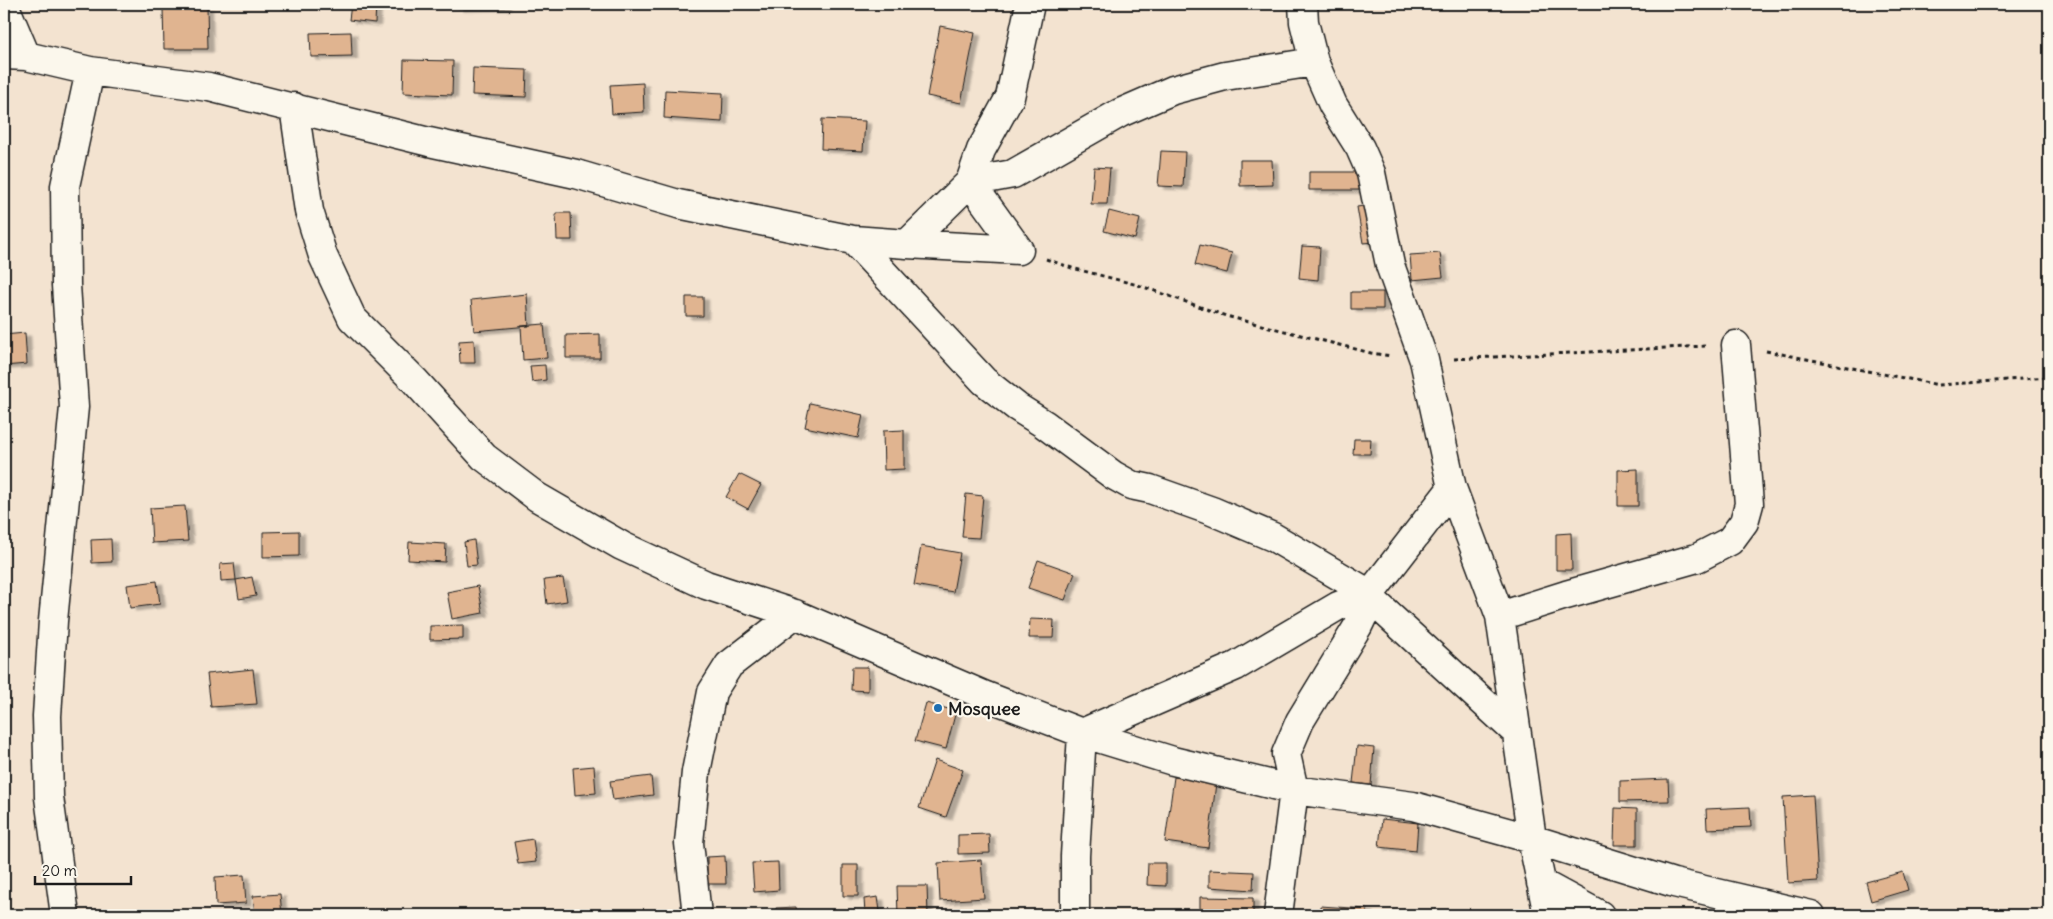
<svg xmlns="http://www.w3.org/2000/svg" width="2053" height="919" font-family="Delius,sans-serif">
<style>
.building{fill:#e0b490;stroke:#1c1c1c;filter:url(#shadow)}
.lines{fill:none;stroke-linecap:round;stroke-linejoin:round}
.minor-casing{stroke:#1c1c1c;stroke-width:31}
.path{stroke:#1c1c1c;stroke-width:3;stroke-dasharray:4 4;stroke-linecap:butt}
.minor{stroke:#fbf7ec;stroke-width:28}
.poi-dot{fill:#1f6fb2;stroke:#fbf7ec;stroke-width:2}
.labels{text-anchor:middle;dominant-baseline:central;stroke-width:4.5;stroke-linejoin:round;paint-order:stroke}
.poi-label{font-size:18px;font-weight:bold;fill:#1c1c1c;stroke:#fbf7ec;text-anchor:start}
</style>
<defs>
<filter id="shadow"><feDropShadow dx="5.5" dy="3" stdDeviation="1" flood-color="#0004"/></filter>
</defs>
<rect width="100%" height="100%" fill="#f3e3d0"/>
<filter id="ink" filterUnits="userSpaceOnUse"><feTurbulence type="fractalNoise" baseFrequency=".02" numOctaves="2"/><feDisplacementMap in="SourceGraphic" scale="10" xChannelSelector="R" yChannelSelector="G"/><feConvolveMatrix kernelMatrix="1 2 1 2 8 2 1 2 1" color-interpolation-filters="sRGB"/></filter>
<g filter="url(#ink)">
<path class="building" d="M351,4H376L375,23L349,20Z
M458,4H505V7L458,8Z
M207,7L208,49H164L163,8Z
M940,26L975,33L961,103L927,96Z
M351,32L352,56L311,57L310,33Z
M404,60L453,61L452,95L403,93Z
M473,68L527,70L526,97L472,95Z
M643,83L644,112L612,114L610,85Z
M665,90L723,93L722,122L664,118Z
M822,119L865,121L863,151L821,149Z
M1161,151L1185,152L1183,187L1158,186Z
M1240,160H1272L1273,185L1240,186Z
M1094,167L1110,168L1107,204H1091Z
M1309,172H1360V190H1309Z
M1370,205L1376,242L1363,243L1357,207Z
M1109,211L1140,219L1135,239L1104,231Z
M556,213H571L572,240H557Z
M1200,245L1232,253L1227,273L1195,265Z
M1302,246L1320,247L1318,280L1299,278Z
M1440,253L1443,277L1412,280L1410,255Z
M1351,292H1383V309H1351Z
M527,294L529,326L474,331L471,300Z
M686,297H703V316H686Z
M544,324L547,358L523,360L521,326Z
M25,333L27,364L4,366V335Z
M600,334V358H566V335Z
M474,340L475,363H460L459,341Z
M545,365L546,380L532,382L530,366Z
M810,403L863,415L858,438L805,427Z
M904,430V469L884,470L883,431Z
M1354,439H1371L1370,454H1353Z
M1638,469V506H1618V470Z
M739,474L761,485L748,509L726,497Z
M966,494L983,496L979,538L962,537Z
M185,506L188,541L152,543L150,508Z
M299,531V556L263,557V532Z
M1571,533L1572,570H1556V534Z
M111,539L112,562L92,563L91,540Z
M474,540L477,565L467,566L464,542Z
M409,542L446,544L445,562L408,560Z
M921,546L960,553L953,592L914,585Z
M1038,560L1075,573L1065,600L1028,588Z
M234,563L236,580L221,581L220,564Z
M252,577L256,596L239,599L236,580Z
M563,578L567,601L547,604L544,580Z
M157,581L160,604L130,608L127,585Z
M478,586L483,613L452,619L447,592Z
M1030,619L1054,620L1053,638H1029Z
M463,625V639L430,640V626Z
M852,667H868V691L851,690Z
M253,669L257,704L211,707L207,674Z
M926,703L956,711L946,749L915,741Z
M1357,746L1374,748L1371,785L1353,783Z
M935,760L963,770L946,817L919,808Z
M594,766L596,793L575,795L573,768Z
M651,776L653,795L613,800L610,781Z
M1174,777L1216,783L1208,848L1165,842Z
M1668,779L1669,801L1620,802V781Z
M1813,795L1818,881L1788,883L1783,797Z
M1750,807L1751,827L1707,829L1706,809Z
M1615,808L1637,809V845H1614Z
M1382,819L1418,823L1416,851L1379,847Z
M989,834L990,853L958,854V835Z
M533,839L536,862L518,864L514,842Z
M725,856L726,884H707V857Z
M981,860L984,898L940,901L938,863Z
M778,862L779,890L754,892L752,863Z
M1148,863H1166V886L1147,885Z
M843,865H858V896H843Z
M1209,870L1254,872L1253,890L1209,887Z
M1903,872L1908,890L1871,901L1866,882Z
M244,875L246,903L216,905L215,877Z
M897,886H927L928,915H898Z
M280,894L282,915H255L253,896Z
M878,897L880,911L865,913L864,899Z
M1200,897L1253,898V915H1200Z
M1320,906L1367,909V915H1320Z
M796,907L797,915H776V908Z"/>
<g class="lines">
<g class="minor-casing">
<path id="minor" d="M4,4L26,56
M1303,4L1304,22L1314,62L1333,105L1360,148L1371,173L1390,265L1424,360L1452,488L1500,616L1532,839L1548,915
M4,55L26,56L90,71L209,87L429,142L576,174L678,204L853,240L907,244L1019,250
M294,107L309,211L323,256L352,318L415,381L484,457L537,497L622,546L706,585L795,614L986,696L1082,733L1173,761L1294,790L1413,806L1532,839L1674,883L1811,915
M970,182L1013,174L1120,113L1173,90L1225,76L1314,62
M970,182L1019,250
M853,240L984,381L1017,407L1044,424L1113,475L1131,485L1150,489L1212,511L1273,537L1370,594L1371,599L1516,732
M907,244L970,182L981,150L1010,97L1030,4
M1500,616L1566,595L1697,558L1730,541L1744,522L1749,504L1736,345
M1082,733L1236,666L1338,606L1370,594L1452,488
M1541,883L1600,915
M65,915L49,797L47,716L53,621L74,407L66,285L65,186L90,71
M697,915L689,843L696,772L712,692L729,665L795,614
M1075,915V856L1082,733
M1278,915L1294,790L1286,754L1300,721L1358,626L1371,599"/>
</g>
<path class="path" d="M1046,259L1072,268L1138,285L1226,316L1371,353L1391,356
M1766,351L1939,385L2049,377
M1454,359L1705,346"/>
<use href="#minor" class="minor"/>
</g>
</g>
<circle class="poi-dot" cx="938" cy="708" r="5"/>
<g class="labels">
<g class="poi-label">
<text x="948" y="708">Mosquee</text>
</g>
</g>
<rect width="2053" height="919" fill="none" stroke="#fbf7ec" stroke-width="20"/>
<rect x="10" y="10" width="2033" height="899" fill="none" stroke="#1c1c1c" stroke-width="2" filter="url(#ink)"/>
<path d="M35 876v8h96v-8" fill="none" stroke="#1c1c1c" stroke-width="2.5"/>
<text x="42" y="876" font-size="15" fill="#1c1c1c" stroke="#fbf7ec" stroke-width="4" paint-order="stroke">20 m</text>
</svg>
